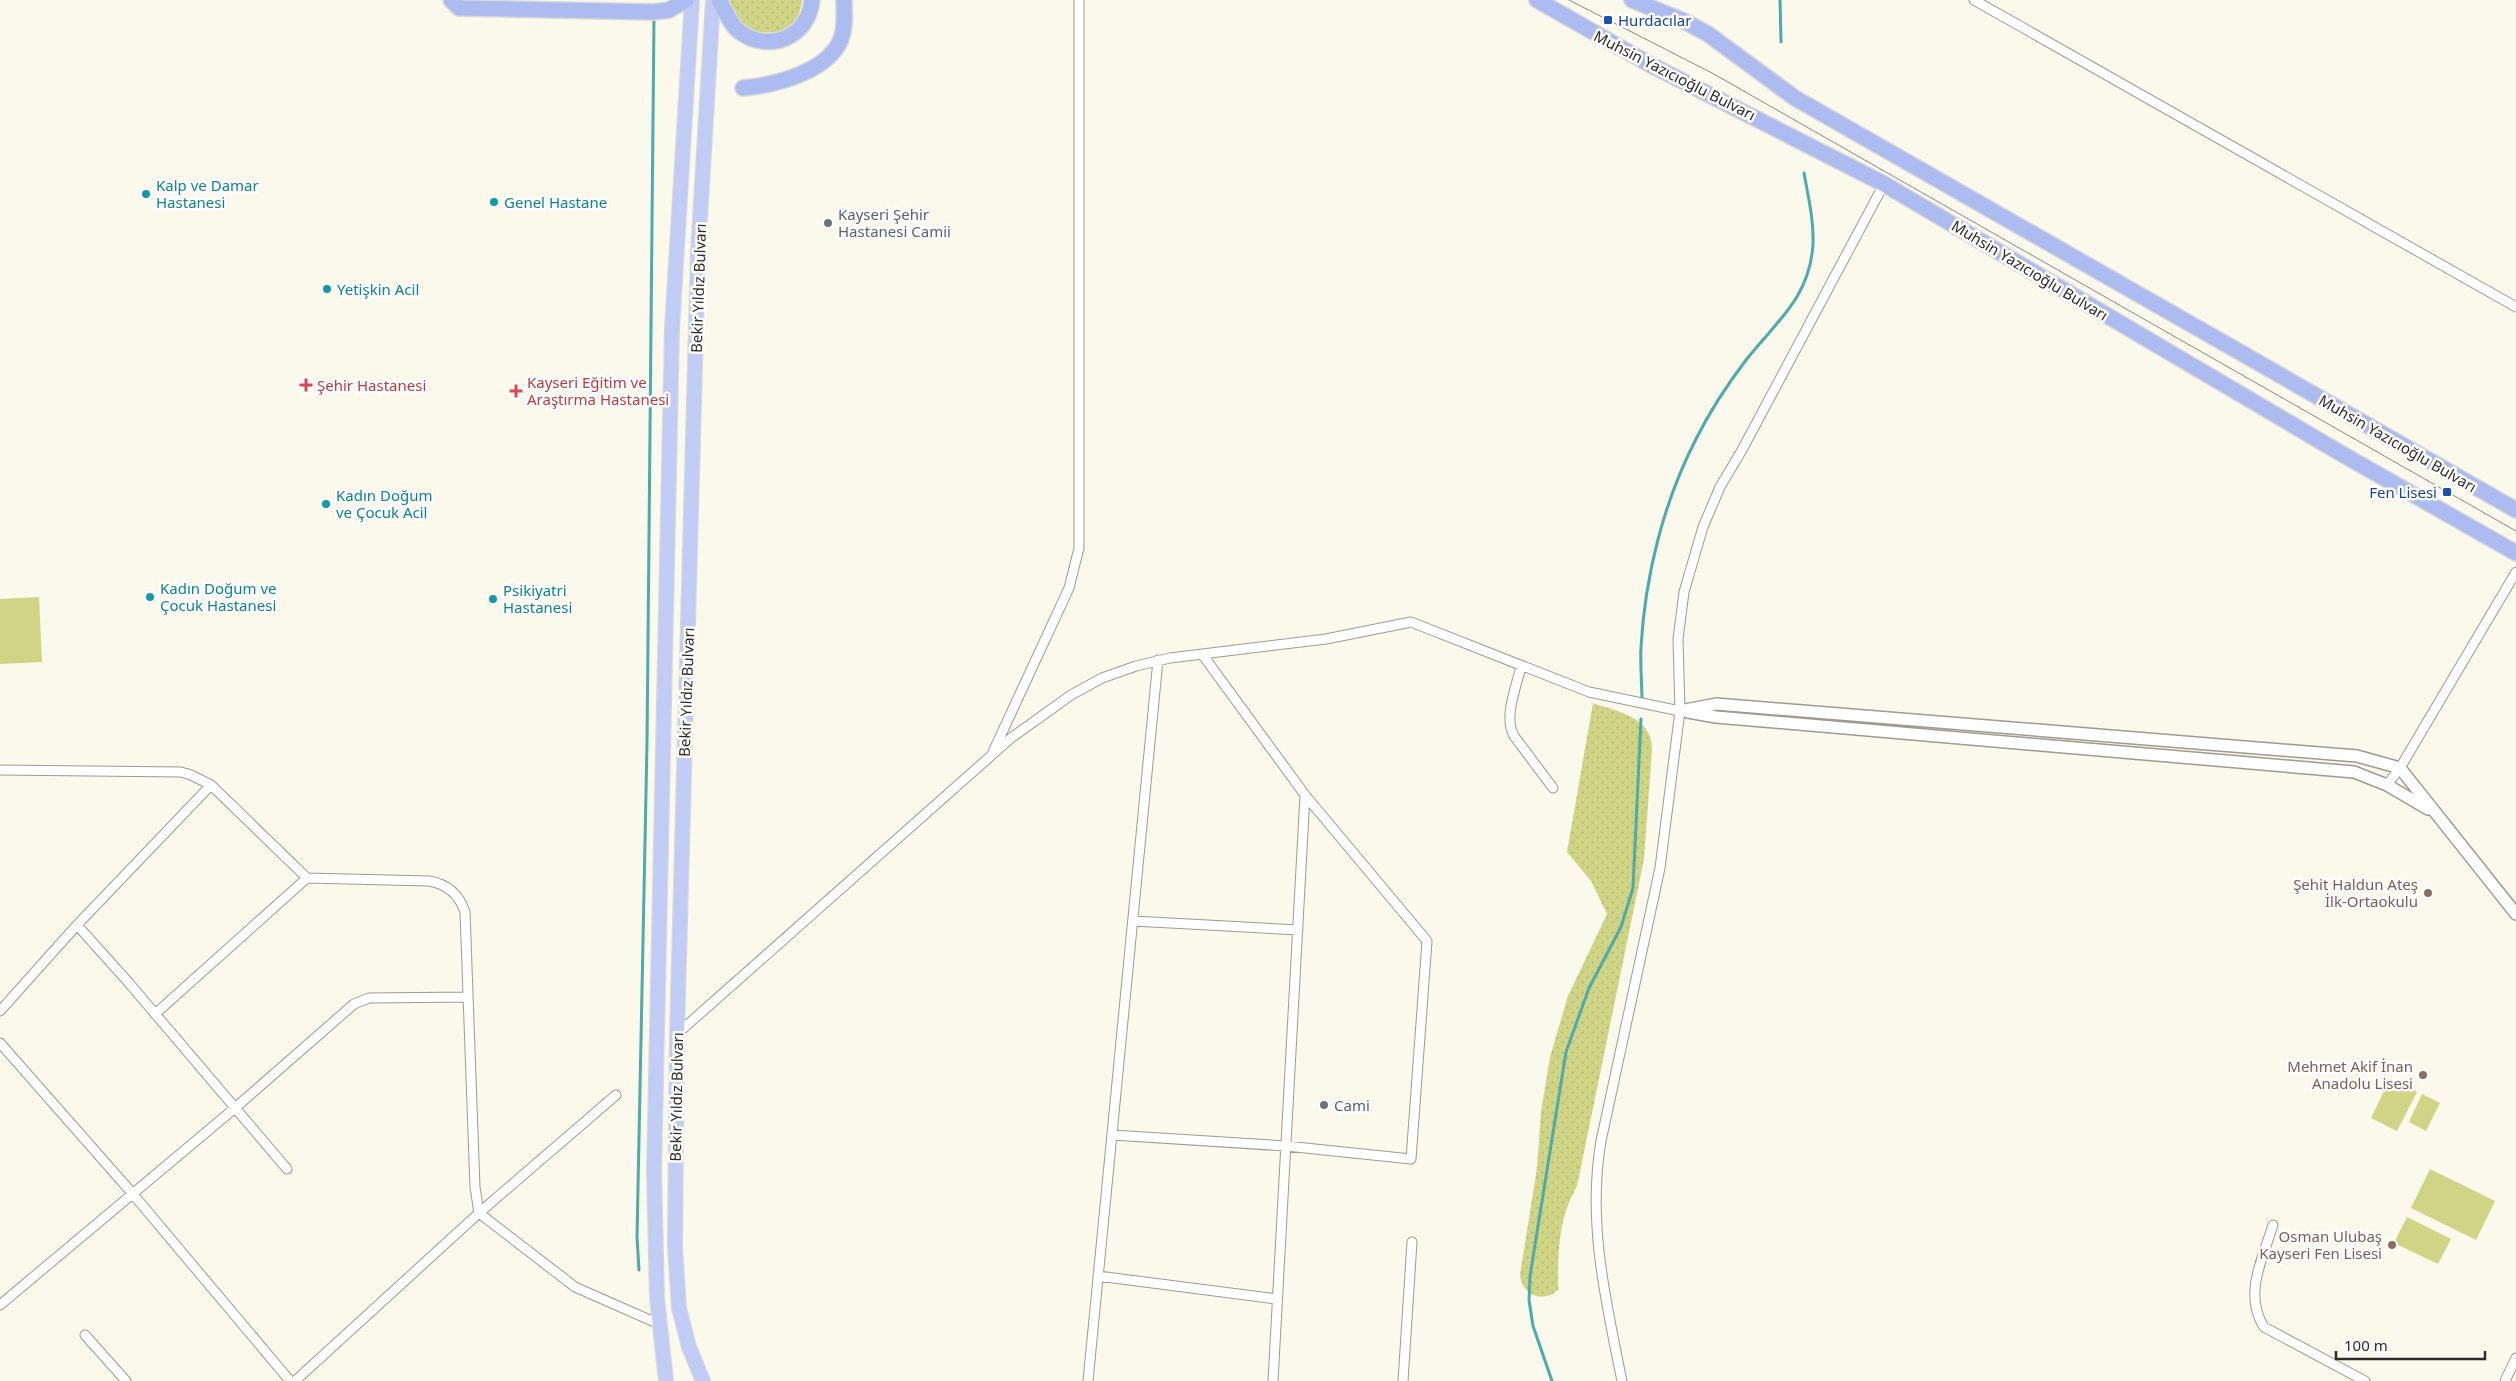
<svg xmlns="http://www.w3.org/2000/svg" width="2516" height="1381" font-family="'Noto Sans',sans-serif">
<style>
.grass{fill:url(#grass-dots)}
.green{fill:#d0d485}
.lines{fill:none;stroke-linecap:round;stroke-linejoin:round}
.stream{stroke:#4cabab;stroke-width:3}
.minor-casing{stroke:#9e9b8f;stroke-width:11}
.tertiary-casing{stroke:#9e9b8f;stroke-width:14}
.primary-casing{stroke:#d9d9d8;stroke-width:16}
.trunk-casing{stroke:#d9d9d8;stroke-width:18}
.minor{stroke:#fff;stroke-width:9}
.tertiary{stroke:#fff;stroke-width:11}
.primary{stroke:#c1cdf4;stroke-width:14}
.trunk{stroke:#acbcf0;stroke-width:15}
.tram{stroke:#8b8981;stroke-width:1}
.transit-dot{fill:#1a4fb4;stroke:#fff;stroke-width:2}
.culture-dot{fill:#0f9aa8;stroke:#fff;stroke-width:2}
.worship-dot{fill:#6b7280;stroke:#fff;stroke-width:2}
.health-dot{fill:#e0444e;stroke:#fff;stroke-width:2}
.education-dot{fill:#8d6e63;stroke:#fff;stroke-width:2}
.labels{text-anchor:middle;dominant-baseline:central;stroke-width:5;stroke-linejoin:round;paint-order:stroke}
.transit-label{font-size:15px;fill:#164399;stroke:#fff;text-anchor:start}
.street-label{font-size:15px;fill:#2d2b27;stroke:#fff}
.culture-label{font-size:15px;fill:#0d838f;stroke:#fff;text-anchor:start}
.worship-label{font-size:15px;fill:#5b616d;stroke:#fff;text-anchor:start}
.health-label{font-size:15px;fill:#be3a42;stroke:#fff;text-anchor:start}
.education-label{font-size:15px;fill:#785e54;stroke:#fff;text-anchor:end}
</style>
<defs>
<pattern id="grass-dots" width="8" height="8" patternUnits="userSpaceOnUse" patternTransform="scale(1.25)"><rect width="8" height="8" fill="#d0d485"/><path d="M2 2h.1M6 6h.1" fill="none" stroke="#b3b673" stroke-width="1.8" stroke-linecap="round"/></pattern>
</defs>
<rect width="100%" height="100%" fill="#fbf8ec"/>
<path class="grass" d="M728,0H802C799,33 772,37 746,29L729,7Z
M1593,703C1618,712 1653,717 1652,750L1644,859L1577,1186C1558,1219 1558,1252 1558,1290C1543,1304 1522,1295 1520,1275L1537,1168L1541,1112L1550,1057L1568,996L1607,914L1591,881L1567,852Z"/>
<path class="green" d="M39,597L42,662L0,664V599Z
M2390,1079L2417,1092L2397,1131L2371,1118Z
M2422,1094L2440,1103L2426,1131L2409,1122Z
M2430,1169L2495,1201L2476,1240L2411,1208Z
M2407,1217L2451,1239L2438,1264L2394,1243Z"/>
<g class="lines">
<path class="stream" d="M1780,0L1781,42
M1642,701C1642,683 1640,665 1641,647C1645,577 1663,503 1696,439C1710,411 1727,385 1746,360C1777,321 1810,297 1813,244C1814,220 1808,196 1804,173
M639,1270L637,1237L647,743L654,16
M1552,1381L1533,1326L1529,1300L1530,1276L1566,1052L1589,988L1621,927L1633,888L1641,719"/>
<g class="minor-casing">
<path id="minor" d="M1974,0L2516,307
M1521,666C1517,686 1503,716 1514,736L1553,788
M993,752L1069,588L1079,548V0
M0,770L181,772L191,775L211,785L307,878L429,881C447,884 459,894 465,912L475,1187L479,1213L575,1287L659,1324
M2387,785L2400,768L2516,572
M1133,921L1298,930
M77,925L129,983L287,1169
M0,1011L77,925L211,785
M155,1014L307,878
M677,1034L1011,738L1071,695L1102,678L1136,666L1170,658L1326,639L1411,622L1589,692L1680,711
M0,1043L132,1193L290,1381
M1112,1135L1286,1146L1411,1159L1427,941L1305,795L1202,654
M2273,1225C2263,1258 2243,1294 2264,1327L2365,1381
M1098,1276L1277,1299
M0,1305L235,1108L354,1004L369,998L468,997
M85,1335L126,1381
M295,1381L479,1213L616,1095
M1088,1381L1158,660
M1273,1381L1305,795
M1403,1381L1412,1242
M1622,1381C1606,1302 1587,1222 1601,1141L1660,868L1680,711L1678,639L1684,592L1703,527L1720,487L1742,450L1884,184
M2505,1381L2516,1358"/>
</g>
<g class="tertiary-casing">
<path id="tertiary" d="M1680,711L1716,704L2357,756L2400,768L2516,914
M1688,712L1716,717L2354,772L2387,785L2428,809"/>
</g>
<g class="primary-casing">
<path id="primary" d="M666,1381L657,1298L654,1172L672,329L692,0
M703,1381L689,1347L679,1308L675,1247L677,1034L698,252L713,0"/>
</g>
<g class="trunk-casing">
<path id="trunk" d="M451,0L459,8L653,12L669,10L686,0
M719,0C725,10 731,26 740,32C770,54 809,36 812,0
M1537,0L1651,65L1884,184L2342,454L2516,553
M1632,0L1684,21L1708,34L1795,98L2516,510
M743,88C775,85 828,72 841,39C846,26 844,13 844,0"/>
</g>
<use href="#minor" class="minor"/>
<use href="#tertiary" class="tertiary"/>
<use href="#primary" class="primary"/>
<use href="#trunk" class="trunk"/>
<path class="tram" d="M1569,0L1712,73L2516,531"/>
</g>
<g class="transit-dot">
<rect x="1603" y="15" width="10" height="10" rx="2.5"/>
<rect x="2442" y="487" width="10" height="10" rx="2.5"/>
</g>
<g class="culture-dot">
<circle cx="146" cy="194" r="5"/>
<circle cx="494" cy="202" r="5"/>
<circle cx="327" cy="289" r="5"/>
<circle cx="326" cy="504" r="5"/>
<circle cx="150" cy="597" r="5"/>
<circle cx="493" cy="599" r="5"/>
</g>
<g class="worship-dot">
<circle cx="828" cy="223" r="5"/>
<circle cx="1324" cy="1105" r="5"/>
</g>
<g class="health-dot">
<path d="M303.5 377.5h5v5h5v5h-5v5h-5v-5h-5v-5h5z"/>
<path d="M513.5 383.5h5v5h5v5h-5v5h-5v-5h-5v-5h5z"/>
</g>
<g class="education-dot">
<circle cx="2428" cy="893" r="5"/>
<circle cx="2423" cy="1075" r="5"/>
<circle cx="2392" cy="1245" r="5"/>
</g>
<g class="labels">
<g class="transit-label">
<text x="1618" y="20">Hurdacılar</text>
<text x="2437" y="492" text-anchor="end">Fen Lisesi</text>
</g>
<g class="street-label">
<text transform="translate(1675 75) rotate(27)">Muhsin Yazıcıoğlu Bulvarı</text>
<text transform="translate(2030 270) rotate(31)">Muhsin Yazıcıoğlu Bulvarı</text>
<text transform="translate(698 288) rotate(-88)">Bekir Yıldız Bulvarı</text>
<text transform="translate(2398 443) rotate(30)">Muhsin Yazıcıoğlu Bulvarı</text>
<text transform="translate(686 692) rotate(-88)">Bekir Yıldız Bulvarı</text>
<text transform="translate(676 1097) rotate(-89)">Bekir Yıldız Bulvarı</text>
</g>
<g class="culture-label">
<text x="156" y="185">Kalp ve Damar<tspan x="156" dy="17">Hastanesi</tspan></text>
<text x="504" y="202">Genel Hastane</text>
<text x="337" y="289">Yetişkin Acil</text>
<text x="336" y="495">Kadın Doğum<tspan x="336" dy="17">ve Çocuk Acil</tspan></text>
<text x="160" y="588">Kadın Doğum ve<tspan x="160" dy="17">Çocuk Hastanesi</tspan></text>
<text x="503" y="590">Psikiyatri<tspan x="503" dy="17">Hastanesi</tspan></text>
</g>
<g class="worship-label">
<text x="838" y="214">Kayseri Şehir<tspan x="838" dy="17">Hastanesi Camii</tspan></text>
<text x="1334" y="1105">Cami</text>
</g>
<g class="health-label">
<text x="527" y="382">Kayseri Eğitim ve<tspan x="527" dy="17">Araştırma Hastanesi</tspan></text>
<text x="317" y="385">Şehir Hastanesi</text>
</g>
<g class="education-label">
<text x="2418" y="884">Şehit Haldun Ateş<tspan x="2418" dy="17">İlk-Ortaokulu</tspan></text>
<text x="2413" y="1066">Mehmet Akif İnan<tspan x="2413" dy="17">Anadolu Lisesi</tspan></text>
<text x="2382" y="1236">Osman Ulubaş<tspan x="2382" dy="17">Kayseri Fen Lisesi</tspan></text>
</g>
</g>
<path d="M2336 1351v8h149v-8" fill="none" stroke="#2d2b27" stroke-width="2.5"/>
<text x="2344" y="1351" font-size="15" fill="#2d2b27" stroke="#ffffff" stroke-width="4" paint-order="stroke">100 m</text>
</svg>
